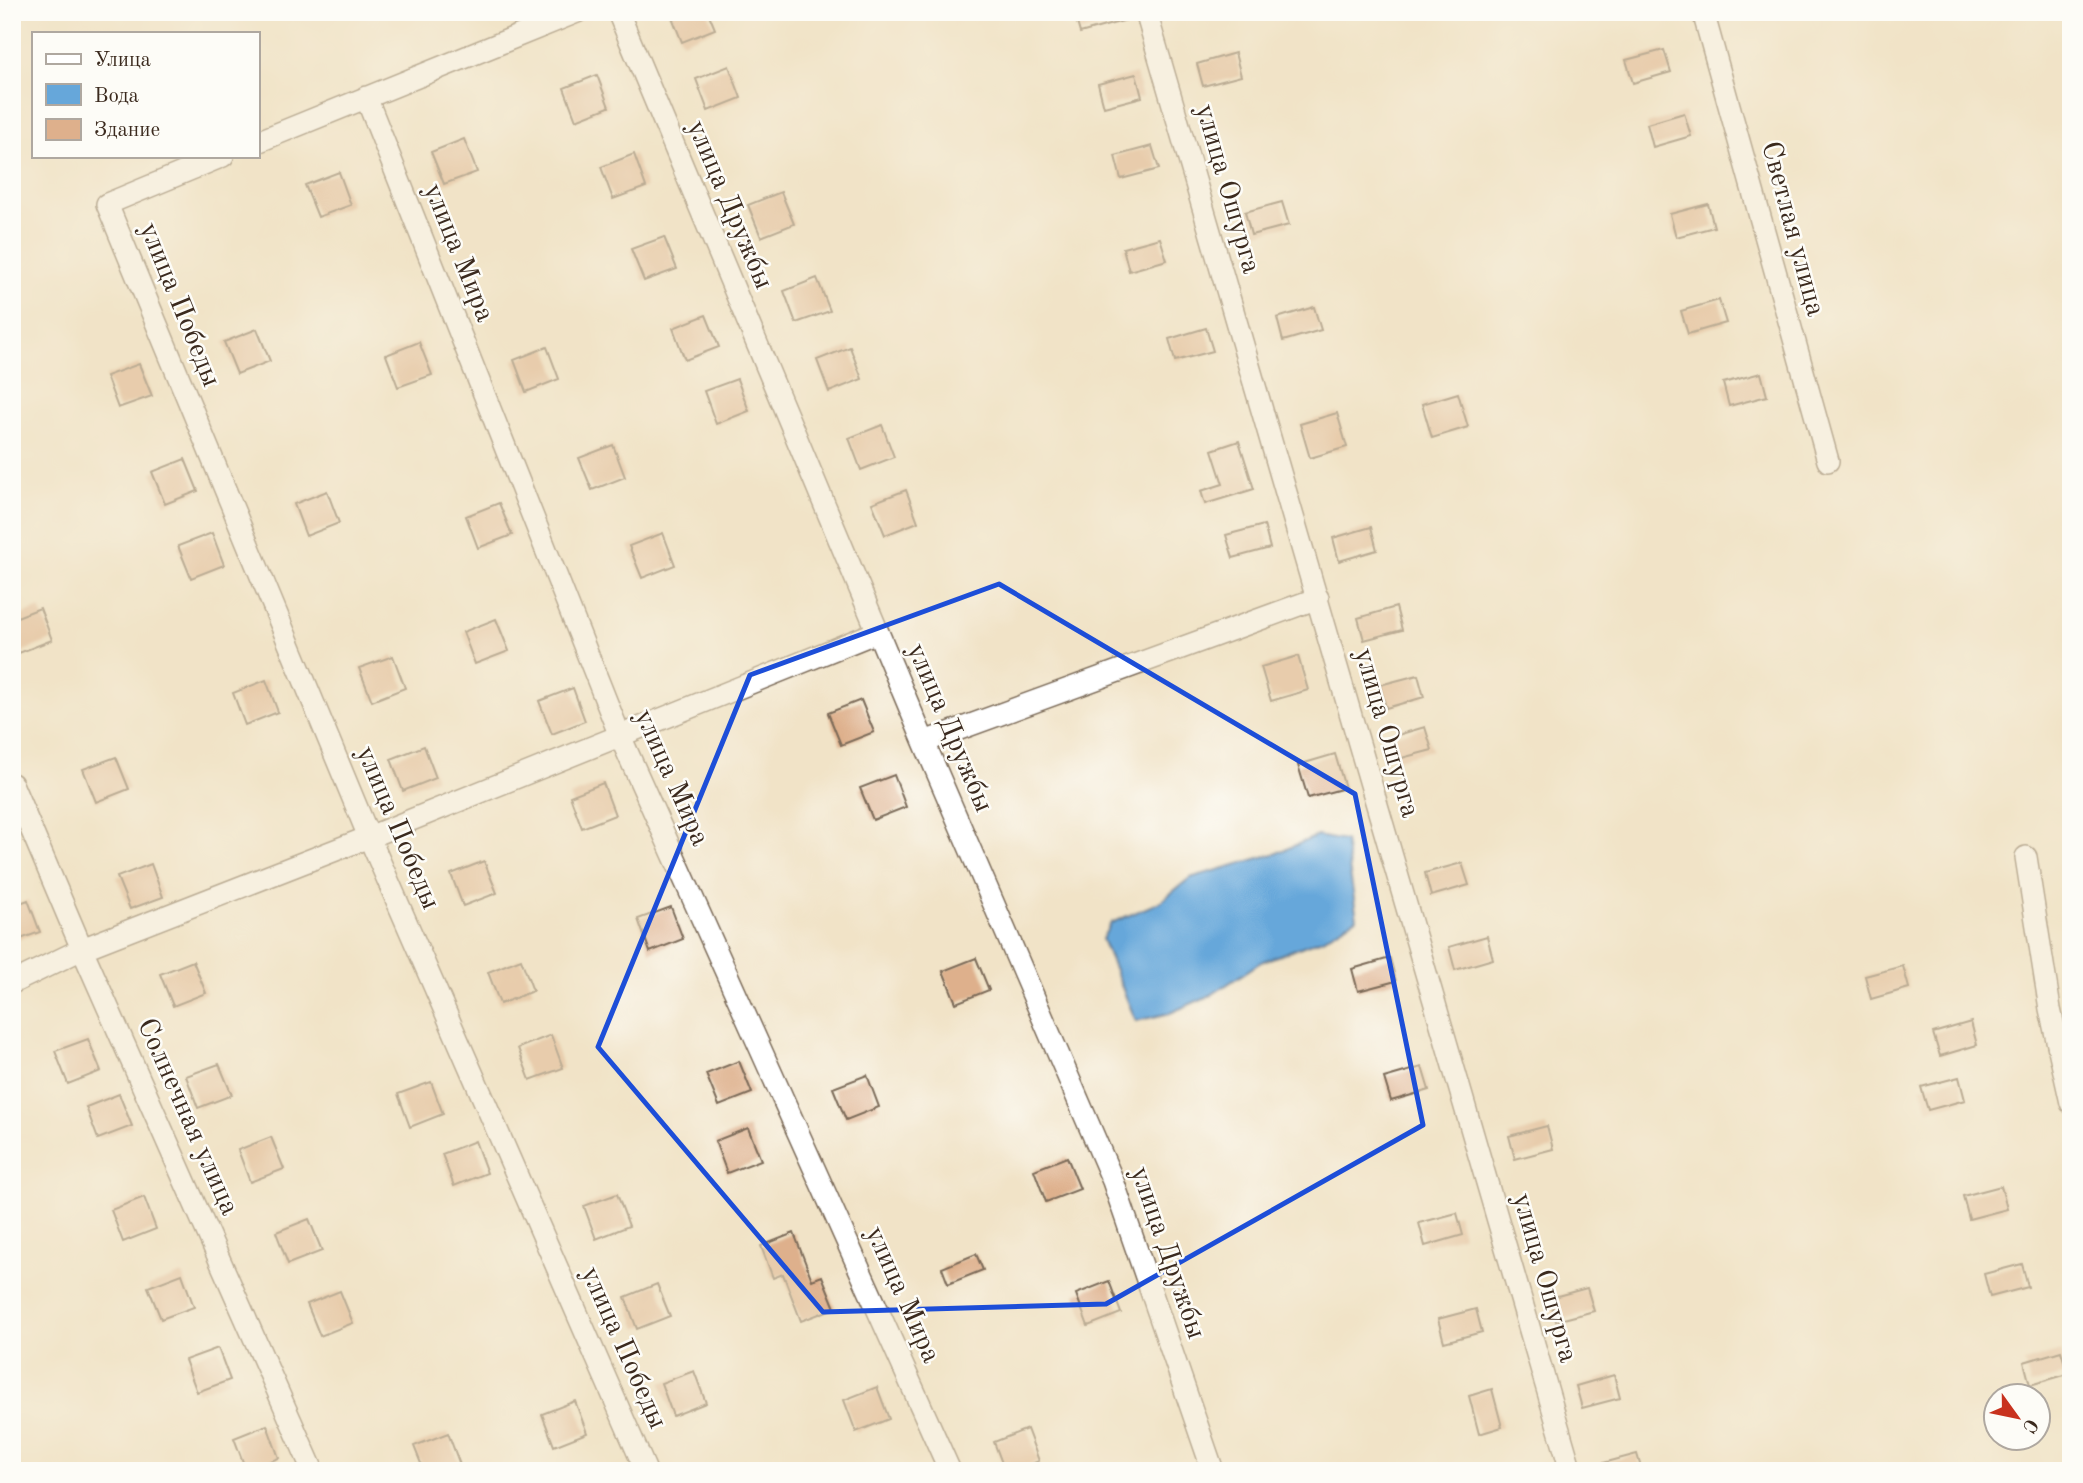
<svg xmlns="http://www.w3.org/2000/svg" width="2083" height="1483" font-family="'Old Standard TT',serif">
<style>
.water{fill:#66a7da;stroke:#50687c;stroke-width:2}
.building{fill:#deb08c}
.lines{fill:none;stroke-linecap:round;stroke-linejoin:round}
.minor-casing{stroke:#7b6b59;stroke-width:24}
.minor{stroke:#fff;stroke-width:21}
.marked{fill:none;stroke:#1d4ed8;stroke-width:5;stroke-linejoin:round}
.labels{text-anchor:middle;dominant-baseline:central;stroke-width:5;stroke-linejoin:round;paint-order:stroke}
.street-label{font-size:28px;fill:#3b2a1e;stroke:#fdfcf7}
</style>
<rect width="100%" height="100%" fill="#fdfcf7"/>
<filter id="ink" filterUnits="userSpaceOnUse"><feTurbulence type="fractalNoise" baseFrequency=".0143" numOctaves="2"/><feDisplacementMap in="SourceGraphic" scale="14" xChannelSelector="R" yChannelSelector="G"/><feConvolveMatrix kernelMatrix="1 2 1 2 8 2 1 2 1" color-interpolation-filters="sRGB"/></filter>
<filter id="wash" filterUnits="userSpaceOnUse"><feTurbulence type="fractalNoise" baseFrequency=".00686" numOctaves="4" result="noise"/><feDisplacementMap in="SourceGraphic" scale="28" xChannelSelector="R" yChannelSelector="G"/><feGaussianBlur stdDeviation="1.57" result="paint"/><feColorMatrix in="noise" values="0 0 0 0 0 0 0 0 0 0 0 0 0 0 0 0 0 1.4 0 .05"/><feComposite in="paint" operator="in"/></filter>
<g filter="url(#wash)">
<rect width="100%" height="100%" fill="#f1e3c7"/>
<path class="water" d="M1317,836L1345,841L1357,918L1322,939L1261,962L1211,995L1170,1013L1136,1021L1102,939L1111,923L1160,902L1190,878L1277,853Z"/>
<g id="blocks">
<path class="building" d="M670,12H708L715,29L682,42Z
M1074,12H1133L1134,18L1080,33Z
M1664,50L1671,72L1633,83L1626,60Z
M1235,53L1241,76L1203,86L1197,64Z
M729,66L741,98L708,111L696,79Z
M1136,74L1142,97L1104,107L1098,84Z
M597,75L609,107L576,120L564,88Z
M1684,113L1691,136L1653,147L1647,124Z
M464,139L477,172L444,184L431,152Z
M1152,146L1159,169L1121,179L1115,156Z
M634,154L646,187L613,199L601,167Z
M339,172L351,205L318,217L305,185Z
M781,192L794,224L761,237L748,205Z
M1282,202L1289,225L1251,235L1245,212Z
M1708,204L1714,227L1676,237L1670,214Z
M664,237L677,269L644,281L631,249Z
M1160,238L1167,260L1129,271L1123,248Z
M817,278L830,311L796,323L784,291Z
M1719,300L1726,323L1688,334L1681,311Z
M1314,307L1321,330L1283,341L1277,318Z
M706,315L719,347L685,360L673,328Z
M1206,328L1213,351L1175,361L1169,339Z
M257,329L270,361L237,374L224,342Z
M419,342L432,375L398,387L386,355Z
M547,347L559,379L526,392L514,360Z
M850,347L862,379L829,392L817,360Z
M139,364L152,396L118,408L106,376Z
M1761,373L1767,396L1729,406L1723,383Z
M737,379L749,411L716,424L704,391Z
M1458,393L1468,427L1432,438L1422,404Z
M1337,413L1347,447L1310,458L1300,424Z
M882,425L894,457L861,470L849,438Z
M1239,441L1254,489L1205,504L1201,491L1223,484L1212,450Z
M613,445L625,477L592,490L579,458Z
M185,459L198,491L165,504L152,472Z
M906,490L918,522L885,535L872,503Z
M327,491L339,523L306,536L294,504Z
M499,503L512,535L478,548L466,516Z
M1264,525L1270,548L1233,558L1226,535Z
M1371,527L1377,550L1339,561L1333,538Z
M212,533L224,565L191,578L178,546Z
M663,533L675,565L642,578L629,546Z
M1396,607L1402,630L1364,640L1358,618Z
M40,608L52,640L19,653L12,636V619Z
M496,619L509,651L475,664L463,632Z
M393,656L405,688L372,701L359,668Z
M1298,656L1308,690L1271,701L1261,667Z
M1418,675L1424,697L1386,708L1380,685Z
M266,680L278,712L245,725L233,693Z
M573,688L585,721L552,734L539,701Z
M861,700L874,732L841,745L828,713Z
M1425,727L1432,750L1394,760L1387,738Z
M424,746L436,778L403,791L391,759Z
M1335,754L1345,788L1308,798L1298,765Z
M116,757L129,789L96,802L83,769Z
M894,775L906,807L873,820L860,788Z
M603,783L615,815L582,828L570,796Z
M484,861L497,893L463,906L451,874Z
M1462,863L1469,885L1431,896L1425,873Z
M151,864L163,897L130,909L117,877Z
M28,900L40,932L12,942V906Z
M671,907L683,939L650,952L638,919Z
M1487,936L1493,959L1455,970L1449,947Z
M976,958L989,990L956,1003L943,971Z
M1390,958L1396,981L1358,991L1352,969Z
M521,959L533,991L500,1004L488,972Z
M193,961L206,993L173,1006L160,974Z
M1903,966L1909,988L1871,999L1865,976Z
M1971,1022L1977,1045L1940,1056L1933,1033Z
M551,1035L563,1068L530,1080L518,1048Z
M88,1039L101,1071L68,1084L55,1051Z
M739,1061L752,1093L719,1106L706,1074Z
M219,1064L232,1095L198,1108L186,1076Z
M1422,1067L1429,1090L1391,1101L1384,1078Z
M867,1075L879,1107L846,1120L833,1088Z
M1959,1077L1965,1100L1928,1110L1921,1087Z
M431,1082L443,1114L410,1127L398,1094Z
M119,1094L132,1126L98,1139L86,1107Z
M1547,1126L1553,1149L1515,1159L1509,1136Z
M748,1128L761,1160L727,1173L715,1141Z
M271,1137L284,1169L250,1182L238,1150Z
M475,1141L487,1173L454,1186L442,1154Z
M1067,1157L1080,1189L1046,1202L1034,1170Z
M2001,1186L2007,1209L1969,1219L1963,1196Z
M617,1194L629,1226L596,1239L584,1206Z
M144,1197L156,1229L123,1242L111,1210Z
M1457,1213L1463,1235L1425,1246L1419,1223Z
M309,1219L322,1251L288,1264L276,1232Z
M794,1233L812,1280L822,1276L835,1308L801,1321L783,1274L773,1278L761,1246Z
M976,1254L983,1270L948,1284L942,1268Z
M2022,1264L2028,1287L1990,1297L1984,1274Z
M182,1274L194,1307L161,1319L148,1287Z
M1109,1281L1121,1313L1088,1326L1076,1294Z
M657,1284L670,1316L637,1329L625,1297Z
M1587,1288L1594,1311L1556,1321L1550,1298Z
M340,1291L353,1323L320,1336L307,1304Z
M1476,1309L1482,1332L1444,1342L1438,1319Z
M218,1348L230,1380L197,1392L185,1360Z
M2061,1351L2068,1374L2030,1385L2024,1362Z
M694,1371L706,1403L673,1416L661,1383Z
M1614,1375L1620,1398L1582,1408L1576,1386Z
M877,1387L889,1419L856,1432L844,1400Z
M1492,1389L1502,1427L1479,1434L1469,1396Z
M575,1401L587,1433L554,1446L542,1414Z
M267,1425L279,1458L246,1470L234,1438Z
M1027,1429L1039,1461L1014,1471H1005L994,1442Z
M448,1433L460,1465L446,1471H424L414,1446Z
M1637,1454L1642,1471H1593L1592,1466Z"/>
</g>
</g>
<g filter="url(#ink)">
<use href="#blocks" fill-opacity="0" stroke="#7b6b59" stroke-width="2"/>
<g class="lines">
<g class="minor-casing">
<path id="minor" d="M618,12L924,742L1113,1181L1213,1471
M1146,12L1571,1471
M1703,12L1828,461
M366,97L620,736L950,1471
M257,142L577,12
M223,156L107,204L369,837L646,1471
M924,742L1318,598
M12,784L82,949L313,1471
M2026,857L2050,1009L2071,1103
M12,983L82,949L369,837L877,632"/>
</g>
<use href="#minor" class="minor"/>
</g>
</g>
<path d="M0 0H2083V1483H0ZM999,584L1355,794L1423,1125L1106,1304L823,1312L598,1047L750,675Z" fill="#f1e3c7" fill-opacity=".55" fill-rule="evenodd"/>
<path class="marked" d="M999,584L1355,794L1423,1125L1106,1304L823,1312L598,1047L750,675Z"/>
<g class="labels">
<g class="street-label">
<text transform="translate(1227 189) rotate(74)">улица Ошурга</text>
<text transform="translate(729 205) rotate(67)">улица Дружбы</text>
<text transform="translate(1792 229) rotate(75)">Светлая улица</text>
<text transform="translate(458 253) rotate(68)">улица Мира</text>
<text transform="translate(179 305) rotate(68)">улица Победы</text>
<text transform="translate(949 728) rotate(67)">улица Дружбы</text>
<text transform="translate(1386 733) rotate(74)">улица Ошурга</text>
<text transform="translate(671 778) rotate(66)">улица Мира</text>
<text transform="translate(397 828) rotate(67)">улица Победы</text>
<text transform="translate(187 1117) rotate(66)">Солнечная улица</text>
<text transform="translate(1167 1253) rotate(71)">улица Дружбы</text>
<text transform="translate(1544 1278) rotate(74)">улица Ошурга</text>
<text transform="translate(902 1295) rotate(66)">улица Мира</text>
<text transform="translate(623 1348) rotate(66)">улица Победы</text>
</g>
</g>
<rect width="2083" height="1483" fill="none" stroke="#fdfcf7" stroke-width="42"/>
<rect x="32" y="32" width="228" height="126" fill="#fdfcf7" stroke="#afa8a0" stroke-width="2"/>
<rect x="46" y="54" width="35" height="10" fill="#ffffff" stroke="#afa8a0" stroke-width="2"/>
<text x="94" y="66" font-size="21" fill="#3b2a1e">Улица</text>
<rect x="46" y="84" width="35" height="21" fill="#66a7da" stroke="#afa8a0" stroke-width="2"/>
<text x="94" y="102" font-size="21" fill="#3b2a1e">Вода</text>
<rect x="46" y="119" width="35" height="21" fill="#deb08c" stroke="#afa8a0" stroke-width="2"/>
<text x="94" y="136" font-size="21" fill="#3b2a1e">Здание</text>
<g transform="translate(2017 1417) rotate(123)"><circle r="33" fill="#fdfcf7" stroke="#afa8a0" stroke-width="2"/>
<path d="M0-5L12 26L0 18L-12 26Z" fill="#c8321e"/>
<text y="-10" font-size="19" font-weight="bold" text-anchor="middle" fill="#3b2a1e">С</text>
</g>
</svg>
